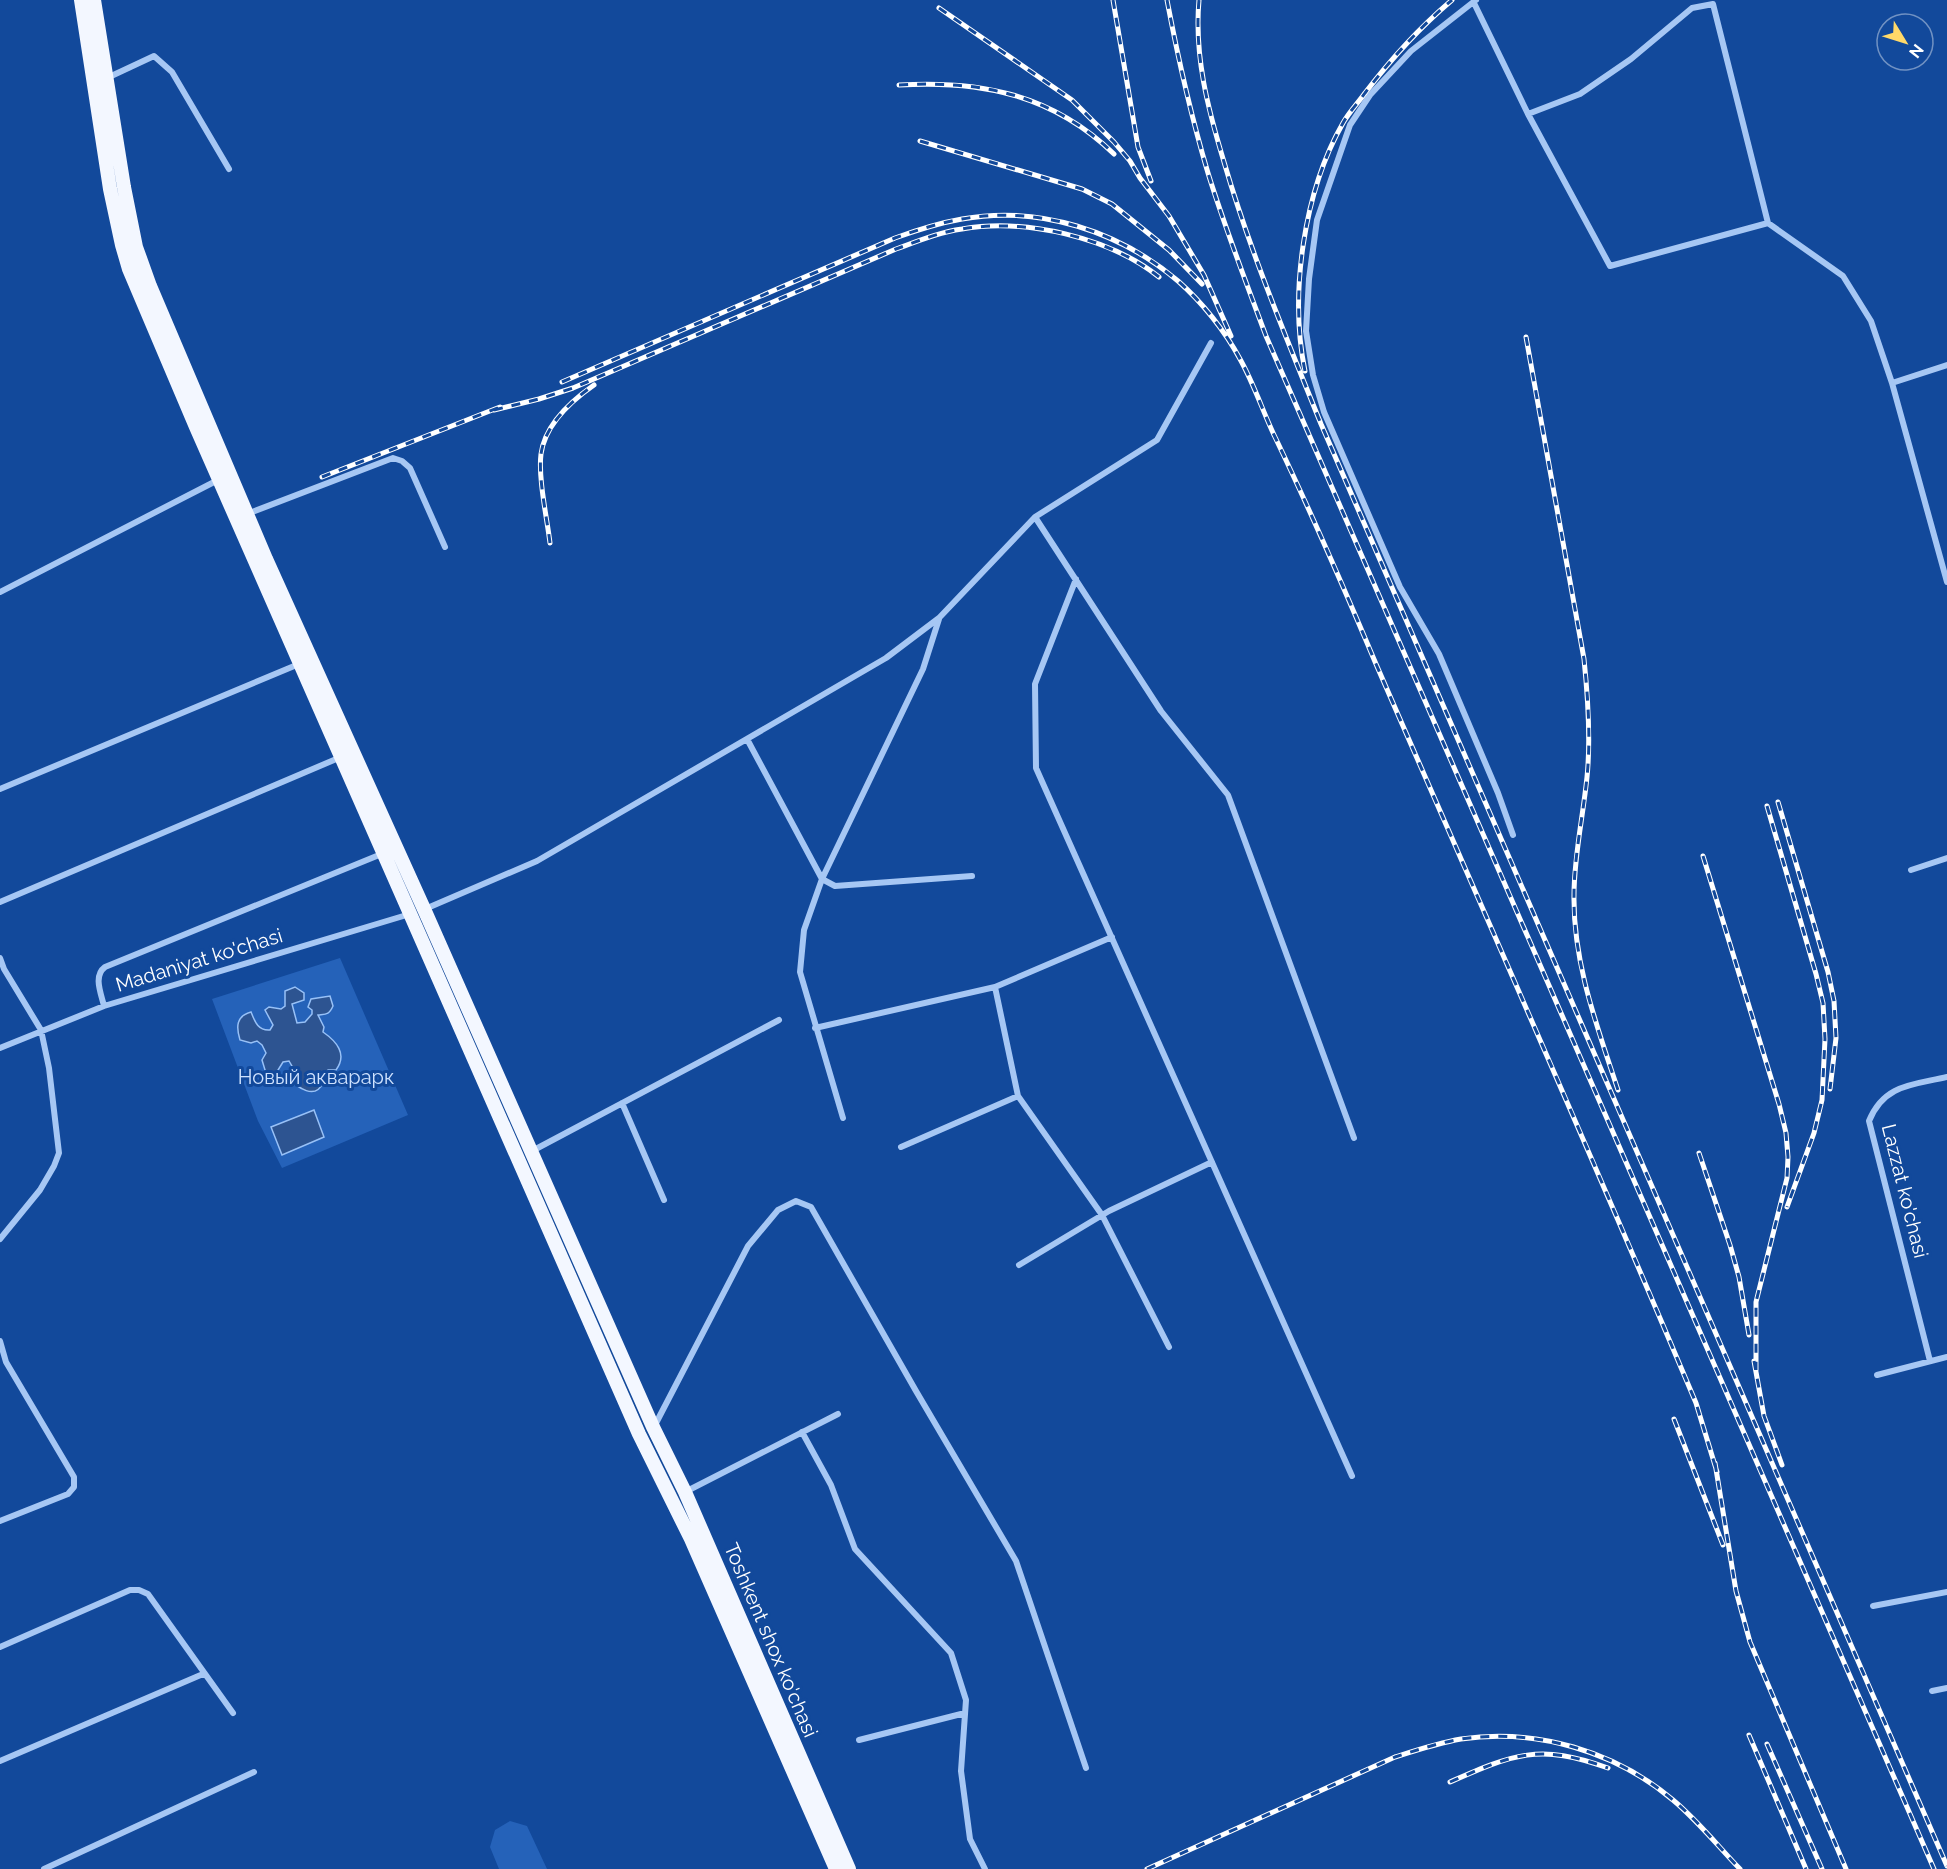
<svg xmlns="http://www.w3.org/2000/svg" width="1947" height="1869" font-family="Raleway,sans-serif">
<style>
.green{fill:#2562b9}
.water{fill:#2d5491;stroke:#98c1f7;stroke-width:1.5}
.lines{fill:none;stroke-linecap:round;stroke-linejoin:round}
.street{stroke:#a6c7f4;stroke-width:6}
.primary{stroke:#f3f7ff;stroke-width:14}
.rail-casing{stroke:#fff;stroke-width:5}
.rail{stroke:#12499b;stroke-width:3;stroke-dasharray:9;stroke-linecap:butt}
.labels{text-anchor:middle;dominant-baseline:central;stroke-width:6;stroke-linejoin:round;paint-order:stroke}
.street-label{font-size:20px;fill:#fff;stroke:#12499b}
.park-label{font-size:20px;fill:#cfe2fe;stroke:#12499b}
</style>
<rect width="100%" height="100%" fill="#12499b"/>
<path class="green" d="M340,958L408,1115L282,1168L258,1121L212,999Z
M510,1821L527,1826L547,1869H499L490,1847L495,1830Z"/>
<path class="water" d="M295,987L304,993V1000L292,1004L297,1023L305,1022L312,1014V1010L308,1007L311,999L330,996L333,1006C329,1015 326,1014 318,1015L324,1027L323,1032C336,1041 348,1054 336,1070H328C322,1075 325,1077 323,1083C315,1100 297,1088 291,1078L293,1068L289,1061L283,1062L275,1075L270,1077L265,1070L262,1060L266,1053L262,1045L257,1041L251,1043L240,1040C236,1027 236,1016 251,1012C255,1022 258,1031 270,1030L273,1025L265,1010L269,1007L281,1009L285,1006V991Z
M314,1110L324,1137L282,1155L271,1127Z"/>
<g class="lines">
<path class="street" d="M1476,0L1411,51L1370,95L1350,125L1317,220L1309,279L1306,331L1313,375L1324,412L1400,587L1439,654L1498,793L1513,835
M1474,3L1528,114L1610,266L1768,223
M107,78L154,56L172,72L229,169
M1528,114L1580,94L1631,59L1692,8L1713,4L1768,223L1843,276L1871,321L1892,383L1947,582
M1892,383L1947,365
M247,514L393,458L402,461L410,468L445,547
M1035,517L1161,711L1228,795L1354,1138
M1076,579L1035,684L1036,768L1352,1476
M0,592L218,480
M747,739L822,879L835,886L972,876
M0,789L299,664
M1911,870L1947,858
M0,902L341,757
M425,909L537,861L886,658L939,618L1035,517L1157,440L1211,343
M0,958L4,969L41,1030L49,1068L59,1153L54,1166L40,1190L0,1239
M995,987L1018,1096L1102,1215L1169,1347
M104,1006C101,993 93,976 105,967L384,853
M815,1028L995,987L1112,937
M0,1048L104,1006L410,914
M622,1103L664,1200
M843,1118L800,972L804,930L822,879L923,669L939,619
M901,1147L1018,1096
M532,1151L779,1020
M1019,1265L1109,1211L1212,1162
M0,1341L6,1362L74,1477V1487L68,1494L0,1521
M1930,1361L1869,1121C1884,1084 1913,1085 1947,1077
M1877,1375L1947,1357
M654,1427L748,1246L778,1210L796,1201L811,1207L916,1391L1016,1561L1086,1768
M802,1432L831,1485L855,1549L951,1653L966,1700L961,1771L970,1839L985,1869
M685,1492L838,1414
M1873,1606L1947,1592
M0,1647L130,1590H139L148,1594L233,1713
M1932,1691L1947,1688
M859,1740L965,1713
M0,1761L203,1674
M44,1869L254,1772"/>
<path class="primary" d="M81,0L110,189L122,245L129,269L196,427L639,1434L691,1539L836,1869
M94,0L124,187L136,247L150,286L266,559L424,909L653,1427L685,1492L849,1869"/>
<g class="rail-casing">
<path id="rail" d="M1113,0L1138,147L1151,181
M1167,0C1178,58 1191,116 1208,173C1225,228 1246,282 1266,336L1934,1869
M1199,0C1194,56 1208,109 1224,162C1250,251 1286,337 1321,424L1947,1866
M939,8L1072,100L1114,142L1130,161L1140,178L1169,216L1204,275L1231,336
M899,85C982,80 1053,95 1114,154
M920,141L1082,189L1112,204L1169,250L1202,284
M1526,337L1584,659C1588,698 1591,738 1587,777C1583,817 1574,856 1574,895C1573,963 1597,1026 1618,1090
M1305,371C1289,294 1304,191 1343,123C1349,112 1358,103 1365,93C1391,59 1419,28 1452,0
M562,382L895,238C917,230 939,223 962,219C1039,205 1119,231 1178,281C1202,302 1225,331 1240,359C1254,384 1263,412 1275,437C1311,512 1344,588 1376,664C1483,910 1592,1156 1696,1403L1717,1472
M494,410L539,399L573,388L896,249C918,241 940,232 962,229C1025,218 1109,237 1159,277
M322,477L500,407
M550,543C547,518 538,478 541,454C545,425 571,401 594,385
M1778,802L1828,972L1834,1001L1836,1038L1830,1089
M1767,806L1816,974L1823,1003L1825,1039L1822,1100L1814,1133L1787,1207
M1703,856L1779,1104L1786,1133L1788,1157L1787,1178L1756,1302V1370
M1699,1153L1730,1245L1739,1277L1749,1335
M1754,1361L1764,1416L1782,1465
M1674,1419L1723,1545
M1715,1463L1736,1591L1750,1642L1846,1869
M1749,1735L1806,1869
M1767,1744L1822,1869
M1450,1782C1514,1754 1539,1743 1608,1768
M1147,1869L1395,1757C1417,1750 1438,1743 1461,1739C1536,1728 1615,1751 1673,1800C1697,1820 1718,1846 1740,1869"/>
</g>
<use href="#rail" class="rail"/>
</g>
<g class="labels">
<g class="street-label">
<text transform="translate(199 960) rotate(-17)">Madaniyat ko'chasi</text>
<text transform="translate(1905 1191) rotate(76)">Lazzat ko'chasi</text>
<text transform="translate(771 1640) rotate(67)">Toshkent shox ko'chasi</text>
</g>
<g class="park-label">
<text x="316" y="1077">Новый акварарк</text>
</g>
</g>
<g transform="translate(1905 42) rotate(128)"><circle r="28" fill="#12499b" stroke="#7192c3" stroke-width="1.5"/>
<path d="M0-4.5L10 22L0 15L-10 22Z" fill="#ffd969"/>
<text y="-9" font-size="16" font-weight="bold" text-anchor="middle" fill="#ffffff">N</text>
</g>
</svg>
